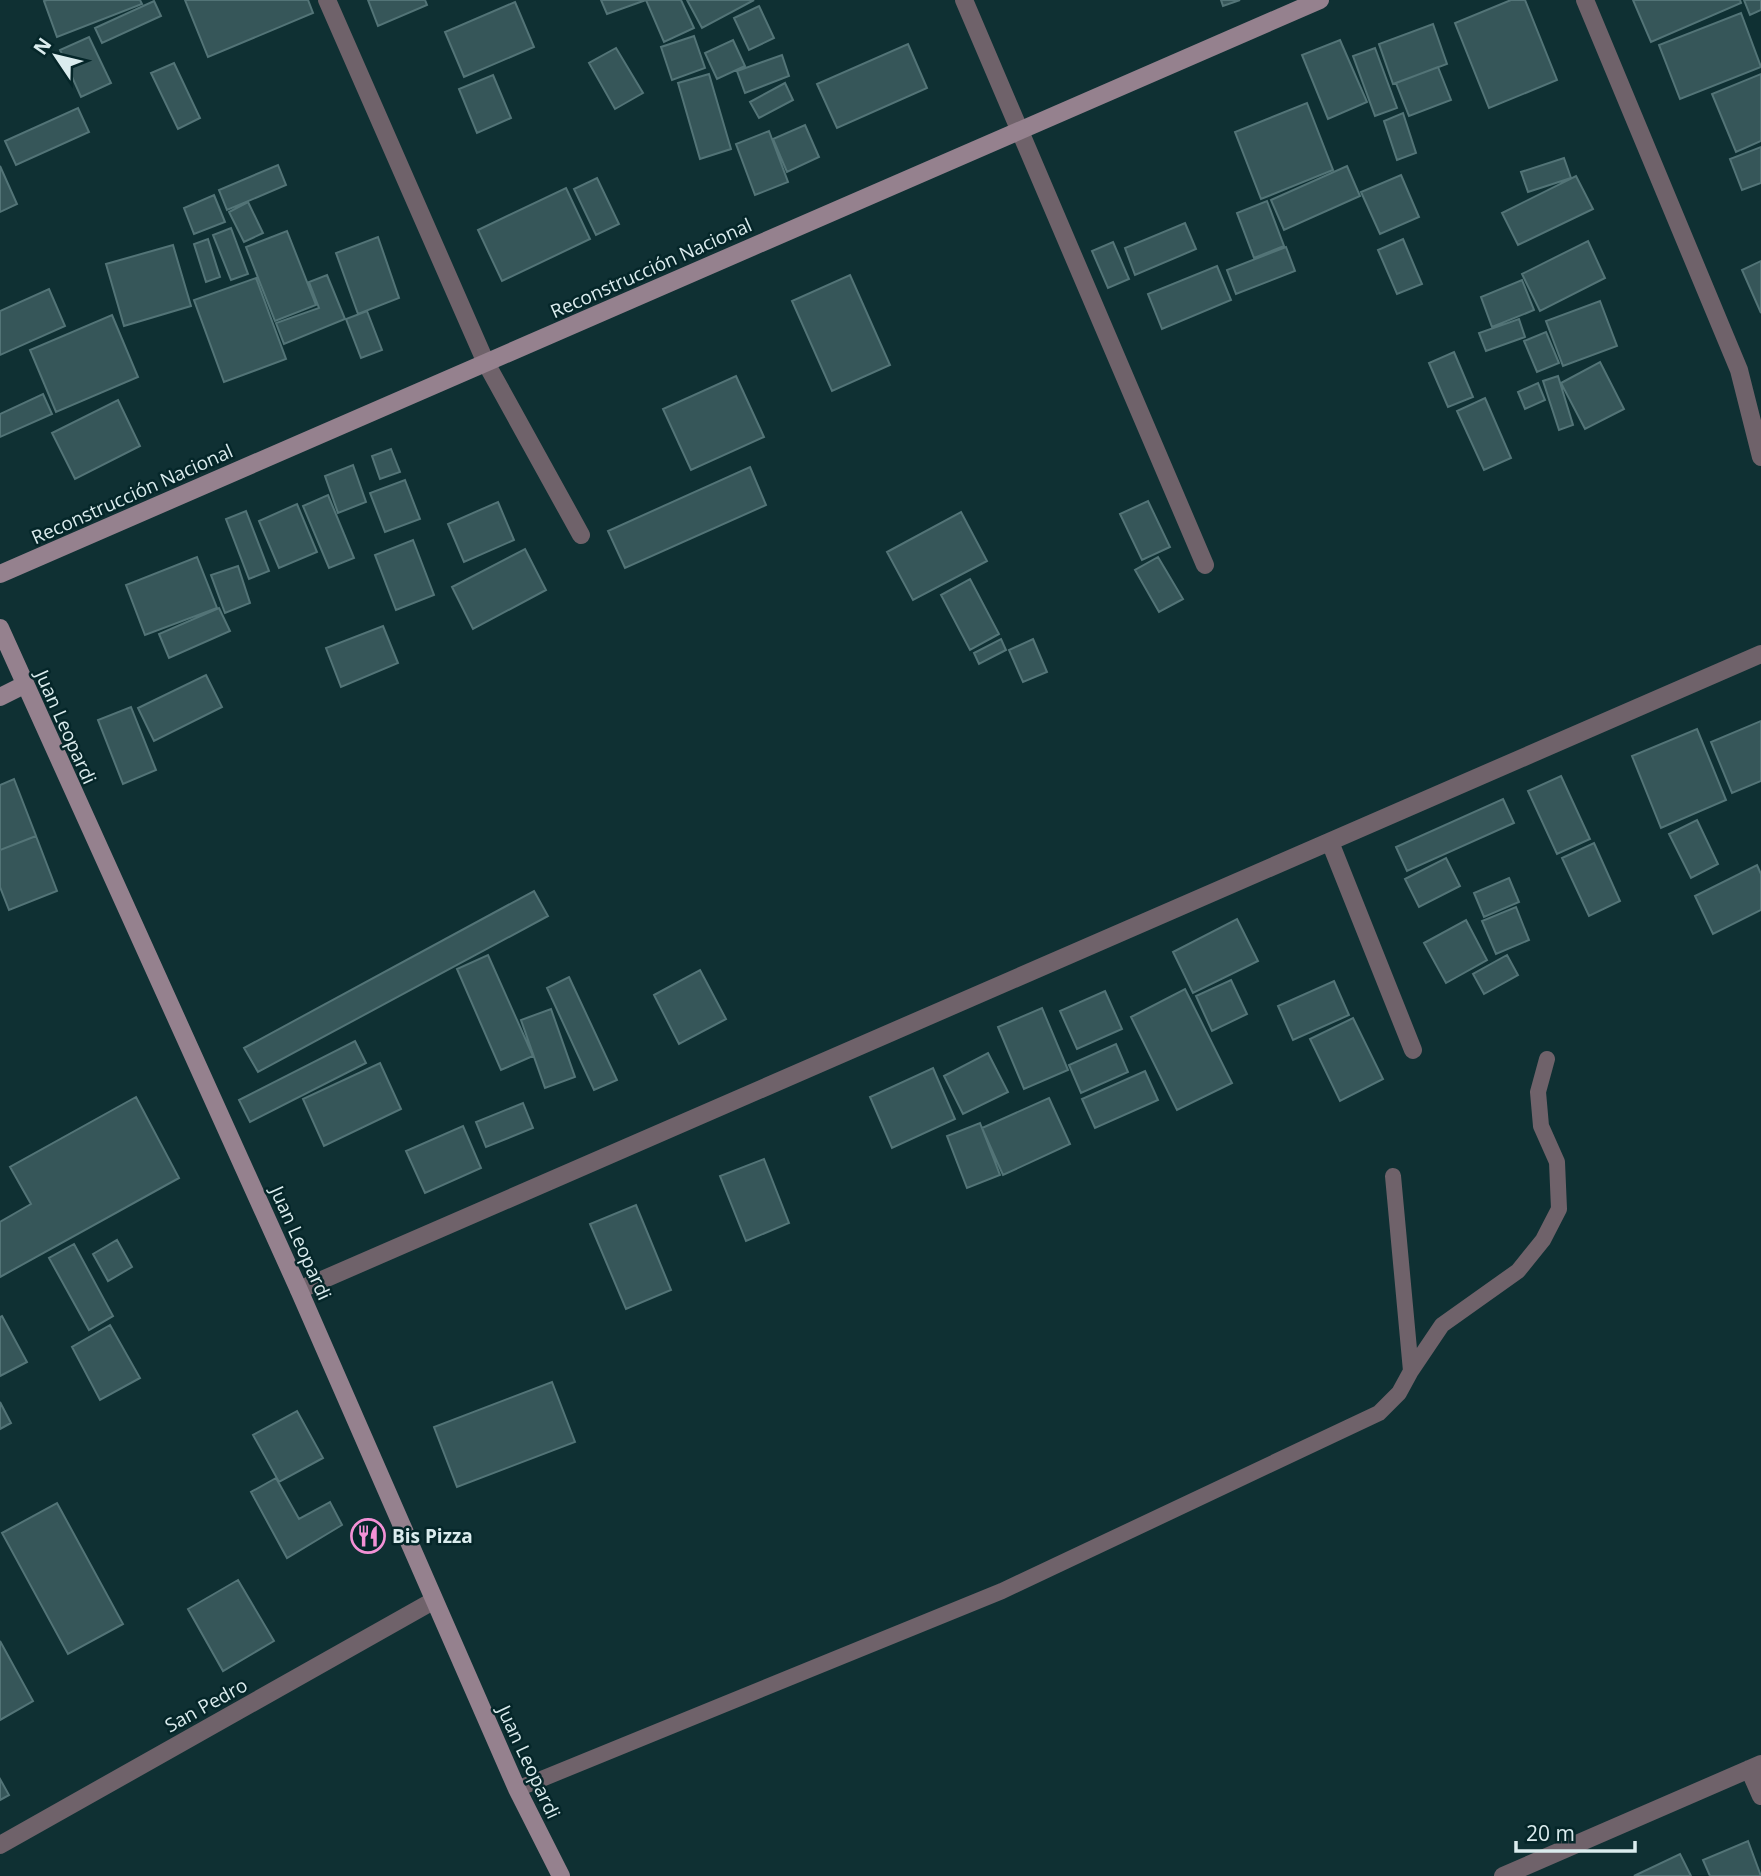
<svg xmlns="http://www.w3.org/2000/svg" width="1761" height="1876" font-family="'Open Sans',sans-serif">
<style>
.building{fill:#365659;stroke:#537477;stroke-width:2}
.lines{fill:none;stroke-linecap:round;stroke-linejoin:round}
.lane{stroke:#6f626a;stroke-width:16}
.street{stroke:#6f626a;stroke-width:18}
.secondary{stroke:#95818e;stroke-width:18}
.labels{text-anchor:middle;dominant-baseline:central;stroke-width:5;stroke-linejoin:round;paint-order:stroke}
.street-label{font-size:19px;fill:#dbecee;stroke:#052629}
.poi-label{font-size:19px;font-weight:bold;fill:#dbecee;stroke:#052629;text-anchor:start}
</style>
<rect width="100%" height="100%" fill="#0f3033"/>
<path class="building" d="M47,0H140L142,4L57,37L44,1Z
M185,0H308L313,13L208,57Z
M368,0H425L427,5L378,26Z
M601,0H646L607,14Z
M646,0H681L694,28L664,42Z
M687,0H754L702,28Z
M1221,0H1240L1223,6Z
M1511,0H1525L1557,80L1489,108L1455,23Z
M1633,0H1740L1741,3L1651,42Z
M1744,0H1761V10L1750,15Z
M154,1L161,16L102,43L95,28Z
M515,2L534,47L464,77L445,32Z
M759,6L774,38L749,50L734,18Z
M1741,13L1761,67L1680,99L1659,45Z
M1433,24L1447,64L1393,84L1379,44Z
M694,36L705,68L672,80L661,47Z
M89,37L111,83L81,97L60,50Z
M733,40L745,66L717,79L705,53Z
M1340,40L1367,102L1328,119L1302,55Z
M908,44L927,88L837,128L817,84Z
M616,48L643,93L615,109L589,63Z
M1375,48L1397,108L1375,116L1353,56Z
M782,55L789,76L745,93L737,71Z
M174,63L200,118L178,129L151,73Z
M1438,67L1451,100L1409,116L1396,83Z
M709,74L731,149L700,159L678,83Z
M1761,74V141L1736,152L1712,94Z
M493,75L511,118L477,133L459,89Z
M785,83L793,100L759,118L750,102Z
M1307,103L1333,170L1261,199L1235,132Z
M78,108L89,132L16,165L5,141Z
M1403,113L1416,153L1397,160L1384,121Z
M805,125L819,157L787,172L773,139Z
M769,131L788,182L755,195L736,144Z
M1761,147V183L1742,190L1730,159Z
M1564,158L1571,178L1528,192L1521,172Z
M278,165L286,185L227,210L219,190Z
M0,166L17,204L0,212Z
M1347,166L1360,196L1284,230L1271,200Z
M1401,175L1419,217L1380,234L1361,192Z
M1576,176L1593,209L1518,245L1502,213Z
M597,178L619,224L596,235L574,189Z
M566,188L590,239L502,281L478,230Z
M214,195L225,222L194,234L184,208Z
M1267,201L1284,246L1254,258L1237,213Z
M248,202L263,233L244,242L229,212Z
M1185,223L1196,249L1135,275L1125,248Z
M231,228L248,274L231,280L213,235Z
M287,231L316,305L275,321L246,247Z
M378,237L399,298L358,314L336,253Z
M208,239L220,277L206,282L194,244Z
M1403,239L1422,284L1397,294L1378,250Z
M1588,241L1605,278L1540,311L1522,274Z
M1113,242L1129,279L1108,288L1092,251Z
M173,245L191,306L124,326L106,264Z
M1286,247L1295,271L1236,294L1227,270Z
M1761,261V313L1742,270Z
M1217,266L1231,300L1162,329L1148,294Z
M327,275L345,319L284,344L276,323L319,308L309,282Z
M850,275L890,365L832,391L792,301Z
M256,278L286,359L224,382L194,300Z
M1522,280L1534,310L1492,327L1481,297Z
M49,289L65,326L0,355V311Z
M1600,301L1617,346L1563,366L1546,321Z
M367,311L382,350L361,358L346,319Z
M112,315L138,377L56,412L30,350Z
M1519,319L1525,337L1486,351L1479,333Z
M1546,332L1559,363L1537,372L1524,341Z
M1454,352L1473,397L1448,407L1429,363Z
M1600,362L1624,409L1585,429L1561,383Z
M736,376L764,437L691,470L663,409Z
M1558,376L1573,425L1559,430L1543,381Z
M1538,383L1545,400L1525,409L1518,392Z
M43,394L52,414L0,437V414Z
M1485,398L1511,458L1484,470L1457,411Z
M118,400L140,446L75,479L52,433Z
M391,449L400,472L380,479L372,456Z
M353,465L366,502L338,513L325,476Z
M750,467L766,505L625,568L608,531Z
M405,480L420,519L385,532L370,493Z
M328,495L354,558L329,568L303,506Z
M1148,501L1170,547L1142,560L1120,514Z
M498,502L514,540L464,562L448,524Z
M297,504L317,552L279,568L259,521Z
M246,511L269,571L249,579L226,519Z
M961,512L987,561L913,600L887,552Z
M413,540L434,595L396,610L375,555Z
M525,549L546,590L473,629L452,587Z
M197,557L217,608L145,635L126,585Z
M1158,557L1183,599L1159,612L1135,570Z
M238,566L250,603L225,613L211,575Z
M970,579L999,634L970,650L941,595Z
M219,608L230,631L169,658L159,634Z
M383,626L398,663L341,687L326,648Z
M1001,639L1006,650L979,664L974,653Z
M1033,639L1047,672L1023,682L1009,650Z
M206,675L222,707L154,741L138,708Z
M131,707L156,770L123,784L98,720Z
M1761,721V781L1732,793L1711,742Z
M1697,729L1726,800L1661,828L1632,756Z
M1561,776L1590,839L1557,854L1528,791Z
M14,779L36,836L0,850V785Z
M1503,799L1514,823L1407,871L1396,847Z
M1697,820L1718,864L1691,878L1669,834Z
M36,836L57,891L9,910L0,887V850Z
M1594,843L1620,901L1589,916L1562,858Z
M1446,858L1460,886L1419,907L1405,879Z
M1757,865L1761,874V910L1713,934L1695,896Z
M1509,878L1519,902L1484,917L1474,893Z
M534,891L548,916L258,1072L244,1048Z
M1516,907L1529,940L1496,954L1482,921Z
M1237,919L1258,961L1193,993L1173,952Z
M1466,920L1487,960L1446,983L1424,943Z
M488,955L533,1056L501,1070L457,969Z
M1507,955L1518,975L1484,994L1473,974Z
M700,970L726,1019L679,1044L654,995Z
M569,977L617,1080L594,1090L547,988Z
M1231,980L1247,1014L1212,1031L1196,996Z
M1334,981L1349,1015L1293,1040L1278,1006Z
M1185,989L1232,1083L1177,1110L1131,1017Z
M1105,991L1122,1029L1077,1049L1060,1011Z
M1042,1008L1068,1070L1024,1089L998,1027Z
M551,1009L575,1077L545,1088L521,1020Z
M1353,1018L1383,1079L1340,1101L1310,1039Z
M355,1041L366,1063L250,1122L239,1100Z
M1116,1044L1128,1072L1081,1093L1069,1065Z
M988,1053L1008,1092L963,1114L944,1076Z
M380,1063L401,1109L324,1146L303,1099Z
M933,1068L955,1119L892,1148L870,1097Z
M1145,1071L1158,1100L1095,1128L1082,1099Z
M136,1097L179,1178L0,1277V1222L31,1204L10,1167Z
M1049,1098L1070,1144L1003,1175L982,1128Z
M523,1103L533,1128L486,1147L476,1122Z
M980,1123L1000,1175L967,1188L947,1136Z
M463,1126L481,1168L425,1193L406,1151Z
M764,1159L789,1223L746,1241L720,1176Z
M636,1205L671,1290L626,1309L590,1224Z
M117,1240L132,1267L108,1281L93,1254Z
M74,1244L113,1316L89,1330L49,1258Z
M2,1316L27,1362L0,1376V1317Z
M110,1325L140,1378L100,1400L72,1347Z
M552,1382L575,1442L457,1487L434,1427Z
M0,1402L11,1423L0,1429Z
M297,1411L323,1458L279,1482L253,1435Z
M276,1478L299,1519L330,1502L342,1525L287,1558L251,1492Z
M57,1503L123,1624L68,1654L2,1533Z
M238,1580L274,1641L223,1671L188,1609Z
M0,1641L33,1701L0,1720Z
M0,1779L9,1795L0,1800Z
M1748,1841L1761,1876H1710L1703,1860Z
M1680,1854L1691,1876H1634Z"/>
<g class="lines">
<path class="lane" d="M1411,1371L1442,1325L1518,1271L1543,1240L1559,1209L1557,1162L1541,1126L1538,1092L1547,1059
M517,1789L1002,1591L1379,1413L1399,1393L1411,1371L1393,1176"/>
<path class="street" d="M327,0L486,363L581,535
M964,0L1205,565
M1585,0L1739,370L1761,457
M1330,842L1413,1050
M299,1290L1761,654
M1749,1769L1761,1796
M0,1845L433,1601
M1503,1876L1761,1764"/>
<path class="secondary" d="M0,574L1320,0
M0,628L299,1290L517,1789L561,1876
M0,697L24,685"/>
</g>
<defs>
<g id="restaurant-ring" transform="scale(1.75)"><circle r="9.5" fill="#052629" stroke="#f391d6" stroke-width="1.5"/><path d="M-5-6h1v4h1v-4h1v4h1v-4h1v5L-1.5 .5V6h-2V.5L-5-1ZM5-6V6H3V1.5H1.5Q1.5-4 5-6Z" fill="#f391d6"/></g>
</defs>
<g fill-rule="evenodd">
<use href="#restaurant-ring" x="368" y="1536"/>
</g>
<g class="labels">
<g class="street-label">
<text transform="translate(651 268) rotate(-24)">Reconstrucción Nacional</text>
<text transform="translate(132 494) rotate(-24)">Reconstrucción Nacional</text>
<text transform="translate(66 727) rotate(66)">Juan Leopardi</text>
<text transform="translate(301 1243) rotate(66)">Juan Leopardi</text>
<text transform="translate(206 1705) rotate(-29)">San Pedro</text>
<text transform="translate(529 1762) rotate(65)">Juan Leopardi</text>
</g>
<g class="poi-label">
<text x="392" y="1536">Bis Pizza</text>
</g>
</g>
<g transform="translate(56 56) rotate(305)" stroke="#052629" stroke-width="5" paint-order="stroke">
<path d="M0-5L12 26L0 18L-12 26Z" fill="#dbecee"/>
<text y="-10" font-size="19" font-weight="bold" text-anchor="middle" fill="#dbecee">N</text>
</g>
<path d="M1516 1841v10h119v-10" fill="none" stroke="#dbecee" stroke-width="3.5"/>
<text x="1526" y="1841" font-size="21" fill="#dbecee" stroke="#052629" stroke-width="5" paint-order="stroke">20 m</text>
</svg>
